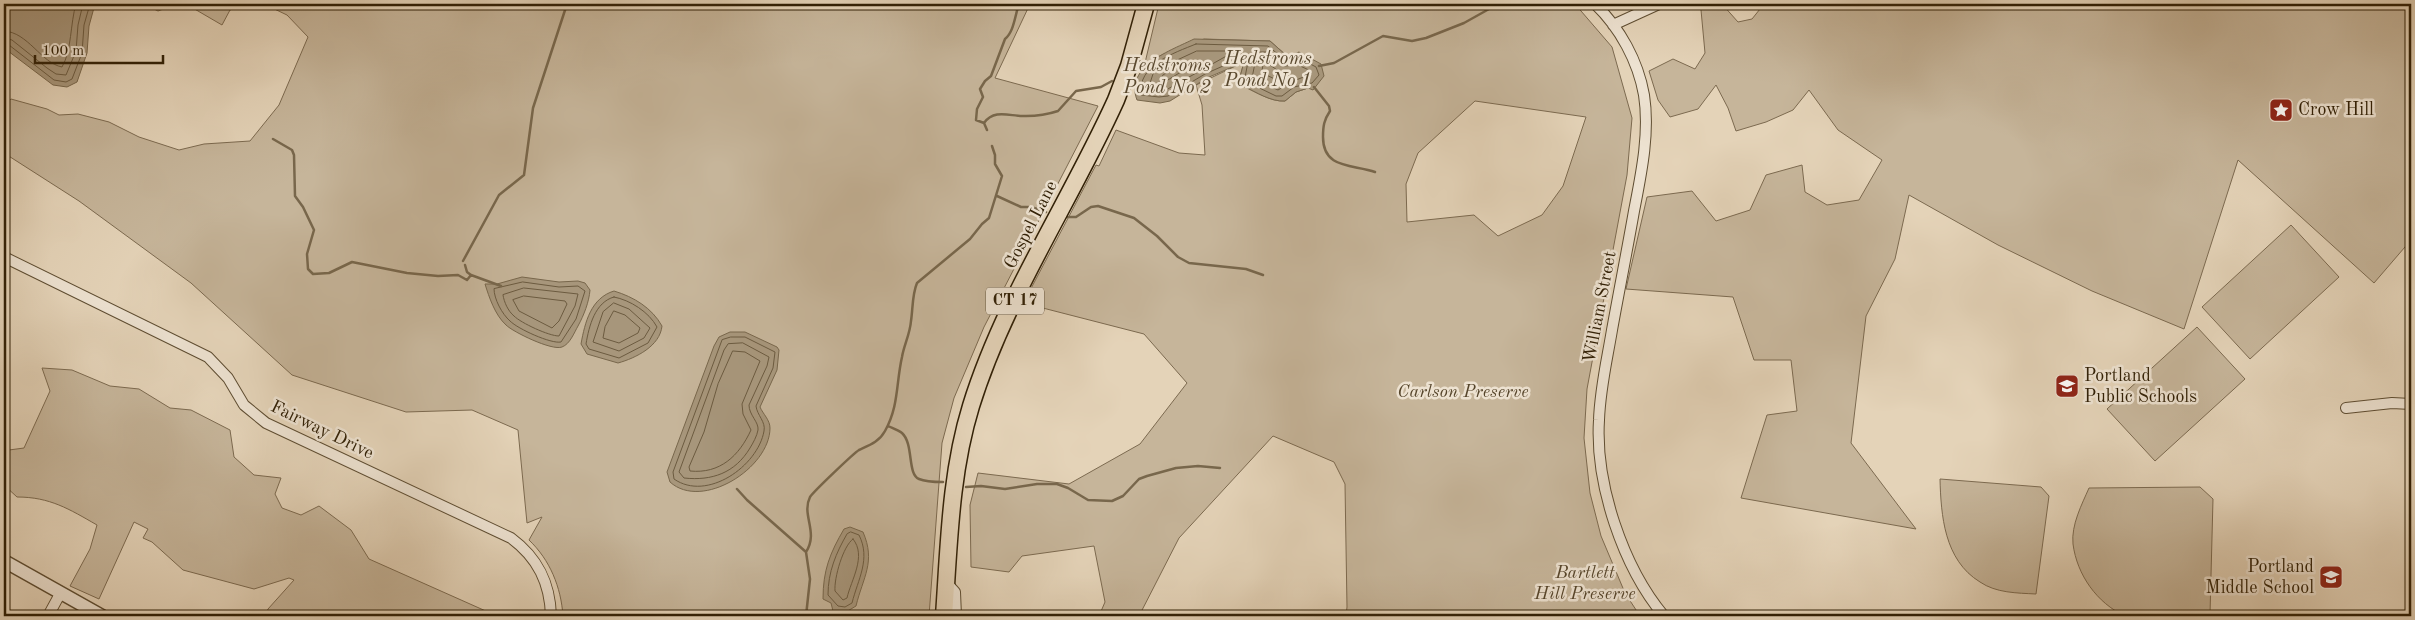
<svg xmlns="http://www.w3.org/2000/svg" width="2415" height="620" font-family="'Old Standard TT',serif">
<style>
.green{fill:#c6b59a;stroke:#7c6a50;fill-rule:evenodd}
.water{fill:#a7967b;stroke:#78674c}
.lines{fill:none;stroke-linecap:round;stroke-linejoin:round}
.shore{stroke:#6c5b40;stroke-width:1}
.stream{stroke:#78674c;stroke-width:2.5}
.minor-casing{stroke:#5e4d32;stroke-width:12}
.tertiary-casing{stroke:#5e4d32;stroke-width:15}
.primary-casing{stroke:#312006;stroke-width:19}
.minor{stroke:#ede2d1;stroke-width:10}
.tertiary{stroke:#ede2d1;stroke-width:12}
.primary{stroke:#e4d3b8;stroke-width:16}
.labels{text-anchor:middle;dominant-baseline:central;stroke-width:5;stroke-linejoin:round;paint-order:stroke}
.shield{fill:#ede2d1;stroke:#695a43;stroke-width:1}
.shield-label{font-size:16px;font-weight:bold;fill:#312006}
.poi-label{font-size:18px;fill:#312006;stroke:#ede2d1;text-anchor:start}
.street-label{font-size:18px;fill:#312006;stroke:#ede2d1}
.park-label{font-size:18px;font-style:italic;fill:#56452b;stroke:#ede2d1}
.water-label{font-size:19px;font-style:italic;fill:#5a492f;stroke:#ede2d1}
</style>
<rect width="100%" height="100%" fill="#e4d3b8"/>
<filter id="stains"><feTurbulence type="fractalNoise" baseFrequency=".004" numOctaves="4"/><feColorMatrix values="0 0 0 0 .2 0 0 0 0 .09 0 0 0 0 .02 0 0 0 .5 -.17"/></filter>
<radialGradient id="worn" r=".72"><stop offset=".6" stop-color="#630" stop-opacity="0"/><stop offset="1" stop-color="#630" stop-opacity=".3"/></radialGradient>
<path class="green" d="M144,4H177L158,11Z
M186,4H244L230,10L222,25Z
M264,4H1030L995,78L1098,106L984,327L954,398L942,443L929,616H563C561,587 550,560 529,540L542,517L527,523L518,430L472,410L406,412L292,375L191,283L79,201L4,153V105L11,99L47,109L59,115L78,114L109,122L139,137L179,150L204,144L250,141L279,105L308,37L287,15Z
M1159,4H1575L1612,47L1632,118L1627,175L1587,389L1584,438L1590,493L1601,536L1625,593L1640,616H1346L1347,607L1345,484L1334,462L1273,436L1179,538L1139,616H1099L1105,602L1094,546L1022,556L1009,572L971,567L970,505L978,473L1069,484L1140,444L1187,383L1144,334L1035,306L1026,298L1096,165L1099,166L1116,130L1179,153L1205,155L1202,105L1196,85L1244,62L1240,77L1243,86C1256,92 1271,102 1285,101L1296,92L1308,88L1287,56L1270,41L1204,39L1152,59L1144,67ZM1475,101L1586,117L1563,186L1542,215L1498,236L1474,215L1407,222L1406,184L1418,153Z
M1706,4H1722L1738,22L1752,19L1764,4H2411V240L2374,283L2238,160L2184,329L2092,291L1998,245L1909,195L1895,259L1866,316L1851,443L1916,529L1741,498L1767,415L1797,411L1791,360H1754L1733,297L1626,289L1647,197L1692,191L1716,221L1750,210L1766,175L1802,165L1805,192L1827,205L1859,200L1882,160L1838,130L1809,90L1793,110L1766,122L1736,131L1728,108L1716,85L1698,109L1670,117L1658,100L1649,71L1673,59L1695,69L1705,53L1701,10Z
M2291,225L2339,277L2250,359L2202,307Z
M2197,327L2245,379L2155,461L2107,409Z
M42,368L72,370L110,386L139,389L170,408L191,410L230,430L234,457L254,475L281,478L275,494L282,508L301,515L319,506L351,530L369,559L497,616H265L268,609L294,580L289,578L254,589L183,570L152,542L143,538L148,529L134,522L99,599L70,586L90,549L97,525C69,509 50,497 17,497L4,485V448L9,450L24,448L50,391Z
M1940,479L2041,487L2049,496L2036,594C2017,593 1996,593 1980,582C1944,560 1941,515 1940,479Z
M2200,487L2213,499L2210,614L2205,616H2125C2097,603 2077,575 2073,544C2071,525 2082,504 2089,488Z"/>
<path class="water" d="M4,4H95L89,26L87,53L77,82L67,87L53,85L4,48Z
M1194,39L1270,41L1287,56L1299,52L1321,64L1324,76L1313,90L1308,88L1296,92L1285,101C1271,102 1256,92 1243,86L1240,77L1244,62L1207,78L1170,101L1160,103L1137,100C1124,66 1172,50 1194,39Z
M522,277L559,282L578,281L585,283L590,290C589,302 584,315 578,326C574,333 570,344 562,347C552,351 513,332 506,325C495,315 489,297 485,284H497Z
M614,291C634,297 652,308 662,326C660,346 636,358 618,363L587,354L581,344C585,322 591,298 614,291Z
M730,332H745L777,347L779,350L777,370L760,407C763,414 770,420 770,428C770,468 702,511 670,482L667,472L714,346L719,337Z
M850,527L863,532C876,562 863,577 856,606L846,612L833,611L831,603L823,599C823,570 830,553 844,529Z"/>
<g class="lines">
<path class="shore" d="M4,31C28,32 41,63 62,67C72,50 70,24 76,4
M4,38L12,40L47,68L56,74L66,75L76,51L78,25L83,4
M4,44L9,45L54,80L66,82L72,79L82,53L84,25L90,4
M1196,44L1268,46L1285,60L1299,58L1316,67L1319,75L1312,83L1294,87L1282,96H1276L1247,82L1245,77L1248,62L1241,58L1205,74L1168,96L1159,97L1141,95C1137,65 1174,53 1196,44Z
M1197,51H1228L1230,54L1166,90L1148,89L1153,74L1158,69Z
M1254,52H1267L1284,66L1298,65L1311,71V74L1291,82L1278,90L1252,78L1255,63L1251,54Z
M1264,61L1283,74V78L1279,81L1262,73Z
M1182,66L1185,67L1184,70L1163,83L1159,82L1163,75Z
M523,282L559,287L578,286L585,291L576,319L561,342C551,344 518,329 510,321C502,314 494,299 494,289Z
M524,288L578,294L575,306L559,336C549,336 521,323 514,316C508,311 504,302 503,295Z
M524,296L565,301L567,304L559,321L552,328L519,311L513,300Z
M614,297C630,300 649,312 657,327L648,343L619,358L589,349L586,344C589,326 595,302 614,297Z
M614,303L629,309L650,328L644,338L619,351L593,342L603,312Z
M614,311L625,315L640,328L638,333L619,343L603,338L605,327Z
M731,337H745L775,352L773,368L756,406C757,415 766,422 764,431C758,466 707,502 674,479L673,472L719,348L722,340Z
M743,343L769,357L767,366L749,405C749,415 759,422 758,430C757,436 753,443 750,448C735,473 712,481 684,478L679,472L724,350L728,344Z
M733,351L745,352L760,361L742,404L743,414L751,430C739,456 720,474 690,471L689,467L704,432L718,384Z
M851,532L859,535C871,559 858,579 852,603L845,607L838,606L828,595C828,572 836,553 847,534Z
M853,539C867,556 851,580 847,598L843,600L835,591C834,578 843,546 853,539Z"/>
<path class="stream" d="M1319,66L1334,63L1383,36L1412,41L1426,38L1464,23L1498,4
M1314,87L1329,106L1330,111C1324,120 1323,126 1323,137C1323,170 1354,164 1375,172
M984,123C995,108 1011,117 1026,116C1036,116 1049,114 1058,111L1076,91L1101,87L1112,81
M987,130L984,123L976,120L977,109L983,97L980,89L985,81L991,76L1005,39C1014,32 1015,15 1019,4
M273,139L292,150L294,155L295,196L303,207L314,230L307,254L308,269L313,274L329,273L352,262L407,273L438,276L458,275L467,280L471,275L501,286
M997,196L1021,207H1031L1046,212
M1066,217H1076L1091,207L1098,206L1134,218L1157,236L1178,257L1189,263L1246,269L1263,275
M463,261L499,195L524,175L533,108L567,4
M465,265L467,272L471,275
M888,426C892,428 898,430 902,433C914,444 907,474 919,479C926,482 936,482 943,482
M966,487L981,486L1005,489L1037,484H1057L1068,488L1088,500L1112,501L1123,496L1139,479L1147,476L1176,468L1198,466L1220,468
M737,489L747,500L806,552L810,579L806,616
M806,552C819,532 801,515 810,497C814,491 854,453 859,450C870,445 879,442 885,431C899,406 896,383 902,357C904,345 910,334 911,321C913,308 912,295 917,283L970,239L982,224L989,218L1002,176L995,164V155L992,146"/>
<g class="minor-casing">
<path id="minor" d="M1595,4C1620,28 1638,61 1644,95C1650,133 1641,175 1634,211C1627,251 1619,291 1612,330C1607,360 1600,389 1599,420C1595,484 1623,567 1664,616
M1613,25L1659,4
M4,257L208,357L228,378L244,405L266,423L511,538C538,558 550,583 551,616
M2346,408L2392,403L2411,404
M946,582L955,592L956,616
M48,616L60,594"/>
</g>
<g class="tertiary-casing">
<path id="tertiary" d="M4,561L102,616"/>
</g>
<g class="primary-casing">
<path id="primary" d="M944,616C949,546 950,474 971,406C1004,299 1070,202 1116,100L1129,66L1146,4"/>
</g>
<use href="#minor" class="minor"/>
<use href="#tertiary" class="tertiary"/>
<use href="#primary" class="primary"/>
</g>
<defs>
<g id="sight-square" transform="scale(1.25)"><rect x="-9" y="-9" width="18" height="18" rx="4" fill="#8f2418" stroke="#ede2d1"/><path d="M0-6L1.8-2.2L6-1.7L2.9 1.2L3.7 5.4L0 3.3L-3.7 5.4L-2.9 1.2L-6-1.7L-1.8-2.2Z" fill="#fff"/></g>
<g id="school-square" transform="scale(1.25)"><rect x="-9" y="-9" width="18" height="18" rx="4" fill="#8f2418" stroke="#ede2d1"/><path d="M0-5L7-2L0 1L-7-2ZM-4 1L0 2.5L4 1V4Q0 6-4 4Z" fill="#fff"/></g>
</defs>
<g fill-rule="evenodd">
<use href="#sight-square" x="2281" y="110"/>
<use href="#school-square" x="2067" y="386"/>
<use href="#school-square" x="2331" y="577"/>
</g>
<g class="labels">
<rect class="shield" x="986" y="287.5" width="58" height="27" rx="4"/>
<g class="shield-label">
<text x="1015" y="301">CT 17</text>
</g>
<g class="poi-label">
<text x="2298" y="110">Crow Hill</text>
<text x="2084" y="376">Portland<tspan x="2084" dy="21">Public Schools</tspan></text>
<text x="2314" y="567" text-anchor="end">Portland<tspan x="2314" dy="21">Middle School</tspan></text>
</g>
<g class="street-label">
<text transform="translate(1031 225) rotate(-63)">Gospel Lane</text>
<text transform="translate(1600 307) rotate(-79)">William Street</text>
<text transform="translate(322 430) rotate(26)">Fairway Drive</text>
</g>
<g class="park-label">
<text x="1463" y="392">Carlson Preserve</text>
<text x="1585" y="573">Bartlett<tspan x="1585" dy="21">Hill Preserve</tspan></text>
</g>
<g class="water-label">
<text x="1268" y="59">Hedstroms<tspan x="1268" dy="22">Pond No 1</tspan></text>
<text x="1167" y="66">Hedstroms<tspan x="1167" dy="22">Pond No 2</tspan></text>
</g>
</g>
<rect width="2415" height="620" fill="none" stroke="#e4d3b8" stroke-width="20"/>
<rect x="5" y="5" width="2405" height="610" fill="none" stroke="#312006" stroke-width="2.5"/>
<rect x="10" y="10" width="2395" height="600" fill="none" stroke="#312006"/>
<path d="M35 55v8h128v-8" fill="none" stroke="#312006" stroke-width="2.5"/>
<text x="42" y="55" font-size="15" fill="#312006" stroke="#ede2d1" stroke-width="4" paint-order="stroke">100 m</text>
<rect width="100%" height="100%" filter="url(#stains)"/>
<rect width="100%" height="100%" fill="url(#worn)"/>
</svg>
